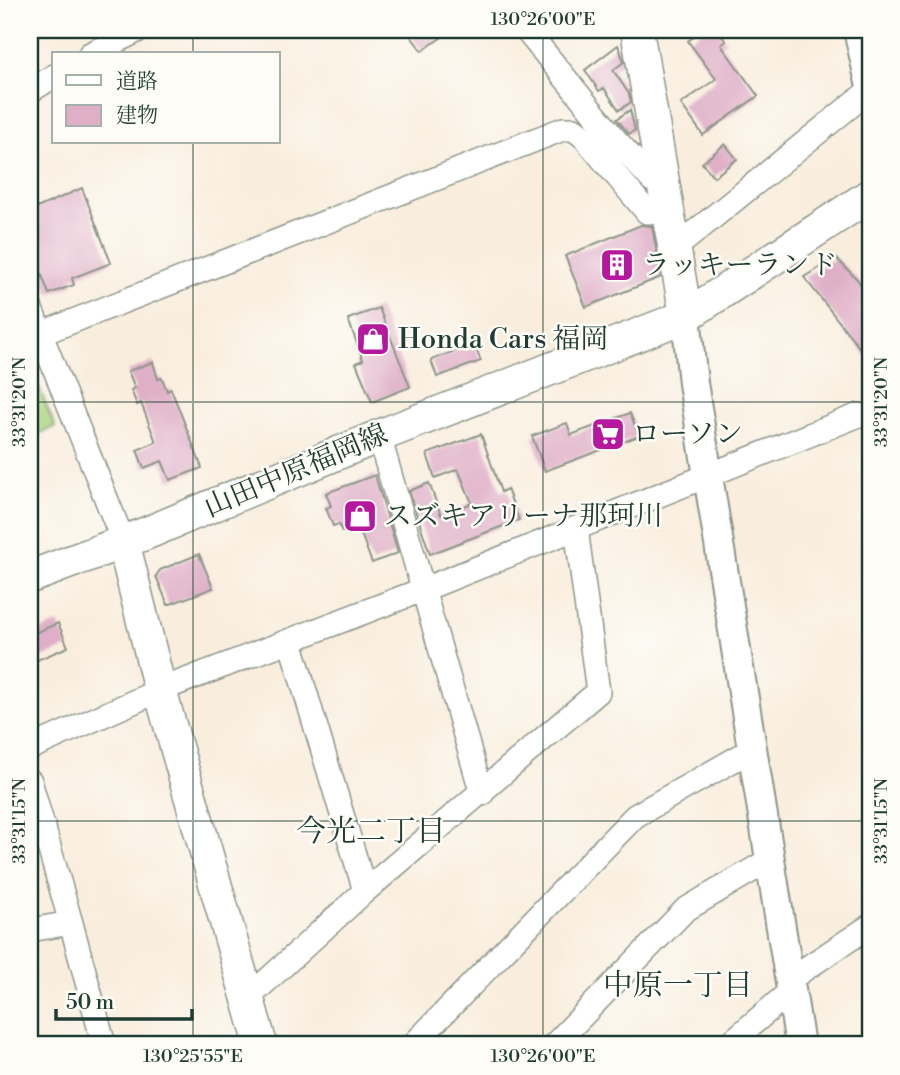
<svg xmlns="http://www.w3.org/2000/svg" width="900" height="1075" font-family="'Libre Bodoni','Noto Serif JP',serif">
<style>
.green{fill:#aad27d;stroke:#648858;stroke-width:2}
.building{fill:#dfaec7}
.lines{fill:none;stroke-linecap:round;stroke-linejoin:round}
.minor-casing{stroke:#8c9689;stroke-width:26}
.tertiary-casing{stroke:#8c9689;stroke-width:32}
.secondary-casing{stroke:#8c9689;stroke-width:35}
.minor{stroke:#fff;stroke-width:23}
.tertiary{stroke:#fff;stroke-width:28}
.secondary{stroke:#fff;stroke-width:32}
.ticks{fill:none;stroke:#1f3d34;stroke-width:2;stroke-opacity:0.45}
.labels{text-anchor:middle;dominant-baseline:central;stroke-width:5;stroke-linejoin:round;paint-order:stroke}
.poi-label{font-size:28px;fill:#1f3d34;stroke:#fdfcf7;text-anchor:start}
.street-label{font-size:28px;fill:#1f3d34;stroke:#fdfcf7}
.neighbourhood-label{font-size:30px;fill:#1f3d34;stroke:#fdfcf7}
.neatline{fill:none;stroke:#1f3d34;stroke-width:2.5}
.ticks-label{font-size:18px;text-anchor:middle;fill:#1f3d34}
</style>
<rect width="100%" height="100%" fill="#fdfcf7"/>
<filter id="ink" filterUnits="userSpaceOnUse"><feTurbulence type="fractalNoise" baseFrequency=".0143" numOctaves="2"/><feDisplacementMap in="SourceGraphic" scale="14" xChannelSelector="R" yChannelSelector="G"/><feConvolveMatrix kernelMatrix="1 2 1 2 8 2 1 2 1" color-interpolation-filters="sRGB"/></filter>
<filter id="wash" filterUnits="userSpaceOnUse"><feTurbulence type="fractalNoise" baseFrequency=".00686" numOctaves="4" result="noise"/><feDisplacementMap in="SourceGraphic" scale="28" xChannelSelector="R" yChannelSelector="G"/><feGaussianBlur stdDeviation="1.57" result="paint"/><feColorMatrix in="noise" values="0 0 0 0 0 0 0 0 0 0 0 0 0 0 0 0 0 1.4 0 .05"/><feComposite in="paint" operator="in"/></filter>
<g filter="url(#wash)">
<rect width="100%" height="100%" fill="#f9eede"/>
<path class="green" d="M30,366L55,427L30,437Z"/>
<g id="blocks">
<path class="building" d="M406,30H452L422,51Z
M703,30H717L726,41L721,45L758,96L703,135L681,104L716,79L688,41Z
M618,45L624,62L613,70L629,94L631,102L619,110L604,88L599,91L585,70Z
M630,110L635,130L629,134L617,119Z
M725,144L737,159L714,177L702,163Z
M82,188L111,263L72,278L74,285L49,294L30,243V211Z
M641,225L652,226L661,277L586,307L565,256Z
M836,258L857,279L870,298V361L804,277Z
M379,308L410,387L372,402L356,363L363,360L348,319Z
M474,344L481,361L437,377L431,360Z
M153,362L158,379L162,378L167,391L171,389L202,468L170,480L162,461L144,468L137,450L156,442L141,403L137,405L131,390L135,388L128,371Z
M630,413L639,436L545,471L532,436L567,423L571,435Z
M481,434L501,492L507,489L519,520L430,554L409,491L429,483L441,515L472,503L458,469L435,478L427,454Z
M375,475L398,553L372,563L358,526L342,532L339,524L333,526L326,508L331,506L326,493Z
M199,554L213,588L168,605L156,576L160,570Z
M58,623L68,647L35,661L30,648V635Z"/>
</g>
</g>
<g filter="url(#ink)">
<use href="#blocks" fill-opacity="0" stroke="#8c9689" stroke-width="2"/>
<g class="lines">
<g class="minor-casing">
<path id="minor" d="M526,30L614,138L652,180L662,182
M90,54L139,30
M30,91L54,76
M674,249L870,90
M30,307L123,541
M30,338L563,129H574L584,137L647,212L667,210
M379,436L482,794
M290,641L365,891
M30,748L160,690L422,590L859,415
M30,781L71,923L30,930
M71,923L104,1045
M790,979L870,926
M249,997L365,891L598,692L576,528
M413,1045L635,816L753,749
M554,1045L685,910L771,859
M728,1045L792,990"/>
</g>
<g class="tertiary-casing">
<path id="tertiary" d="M858,30L870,82
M686,316L693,383L800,1045"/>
</g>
<g class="secondary-casing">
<path id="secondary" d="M637,30L686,316
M123,541L160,690L261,1045
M30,577L147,533L379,436L686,316L870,195"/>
</g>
<use href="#minor" class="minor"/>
<use href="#tertiary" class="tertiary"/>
<use href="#secondary" class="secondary"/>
</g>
</g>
<path class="ticks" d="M193,30V54M543,30V1045M193,142V1045M30,402H870M30,821H870"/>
<defs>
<g id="building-square" transform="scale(1.75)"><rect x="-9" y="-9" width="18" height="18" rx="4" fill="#b5179e" stroke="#fdfcf7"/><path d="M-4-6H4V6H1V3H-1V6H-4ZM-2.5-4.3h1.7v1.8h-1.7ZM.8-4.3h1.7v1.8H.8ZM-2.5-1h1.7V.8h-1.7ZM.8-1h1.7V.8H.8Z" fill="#fff"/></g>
<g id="shop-square" transform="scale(1.75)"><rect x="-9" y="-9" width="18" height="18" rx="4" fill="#b5179e" stroke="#fdfcf7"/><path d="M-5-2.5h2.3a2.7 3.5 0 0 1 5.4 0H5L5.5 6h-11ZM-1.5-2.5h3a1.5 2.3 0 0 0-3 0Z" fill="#fff"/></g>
<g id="supermarket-square" transform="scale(1.75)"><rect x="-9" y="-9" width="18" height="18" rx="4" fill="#b5179e" stroke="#fdfcf7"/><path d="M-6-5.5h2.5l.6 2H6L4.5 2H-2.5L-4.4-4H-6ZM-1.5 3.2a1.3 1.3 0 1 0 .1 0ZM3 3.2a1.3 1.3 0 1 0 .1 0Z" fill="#fff"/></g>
</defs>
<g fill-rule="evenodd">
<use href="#building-square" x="617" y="265"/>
<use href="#shop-square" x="373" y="339"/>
<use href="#supermarket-square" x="608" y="434"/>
<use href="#shop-square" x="360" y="516"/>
</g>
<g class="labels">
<g class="poi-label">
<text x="642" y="265">ラッキーランド</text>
<text x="398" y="339">Honda Cars 福岡</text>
<text x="632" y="434">ローソン</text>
<text x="384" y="516">スズキアリーナ那珂川</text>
</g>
<g class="street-label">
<text transform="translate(296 471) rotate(-23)">山田中原福岡線</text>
</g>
<g class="neighbourhood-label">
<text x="371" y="832">今光二丁目</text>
<text x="678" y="986">中原一丁目</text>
</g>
</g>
<rect width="900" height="1075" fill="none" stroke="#fdfcf7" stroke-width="77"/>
<rect x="52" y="52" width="228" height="91" fill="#fdfcf7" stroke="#a4b0a9" stroke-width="2"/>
<rect x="66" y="75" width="35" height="10" fill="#ffffff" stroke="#a4b0a9" stroke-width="2"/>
<text x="116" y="88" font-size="21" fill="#1f3d34">道路</text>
<rect x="66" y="105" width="35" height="21" fill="#dfaec7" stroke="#a4b0a9" stroke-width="2"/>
<text x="116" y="122" font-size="21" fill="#1f3d34">建物</text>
<path d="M56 1009v10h136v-10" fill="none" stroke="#1f3d34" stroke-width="3.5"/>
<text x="66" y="1009" font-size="21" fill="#1f3d34" stroke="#fdfcf7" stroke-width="5" paint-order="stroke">50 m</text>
<rect x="38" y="38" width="824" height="998" class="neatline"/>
<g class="ticks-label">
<text x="543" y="25">130°26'00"E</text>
<text transform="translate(19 402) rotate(-90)" y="6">33°31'20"N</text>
<text transform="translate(881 402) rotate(-90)" y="6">33°31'20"N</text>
<text transform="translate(19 821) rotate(-90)" y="6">33°31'15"N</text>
<text transform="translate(881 821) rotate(-90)" y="6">33°31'15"N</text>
<text x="193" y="1062">130°25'55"E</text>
<text x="543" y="1062">130°26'00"E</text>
</g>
</svg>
